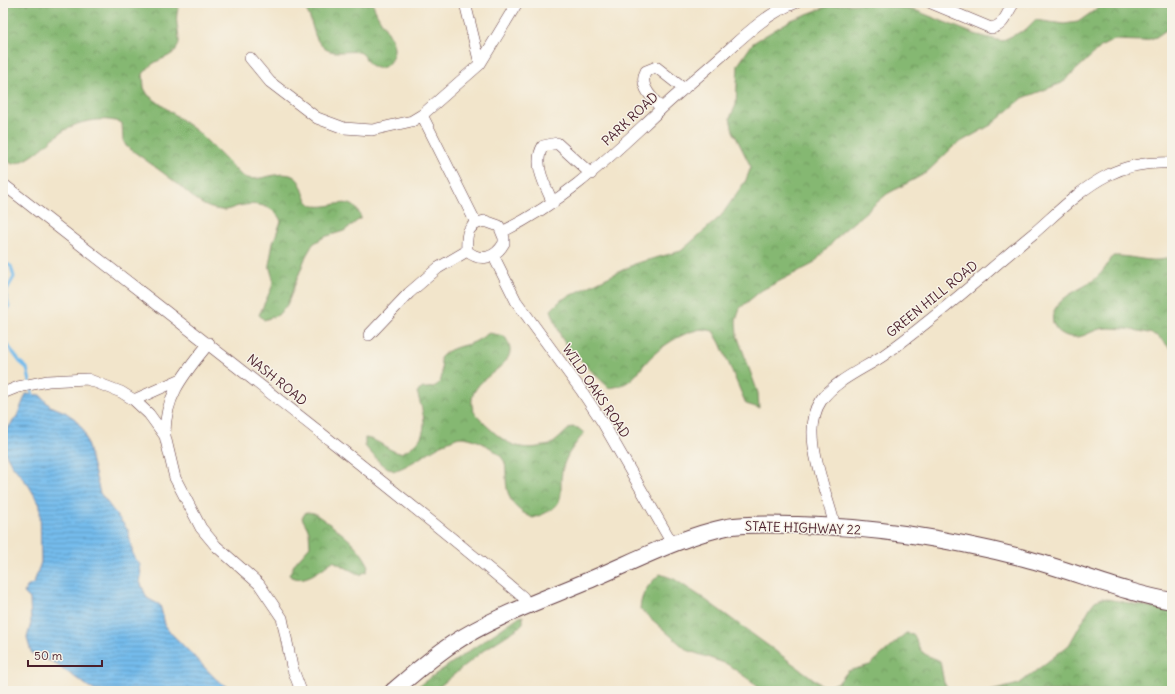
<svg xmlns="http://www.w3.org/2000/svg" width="1175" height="694" font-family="Delius,sans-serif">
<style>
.forest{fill:url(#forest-crowns);stroke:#686c4e}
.water{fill:url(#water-rules);stroke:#5f6e8c}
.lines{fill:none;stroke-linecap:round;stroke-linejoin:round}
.stream{stroke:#74bcec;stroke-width:3}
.street-casing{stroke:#633d43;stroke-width:12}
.secondary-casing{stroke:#633d43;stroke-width:18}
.street{stroke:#fff;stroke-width:11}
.secondary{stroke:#fff;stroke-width:16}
.labels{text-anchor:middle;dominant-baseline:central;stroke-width:3;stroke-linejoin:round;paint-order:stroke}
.street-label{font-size:13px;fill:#4a1f2b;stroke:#f7f3e8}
</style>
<defs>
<pattern id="forest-crowns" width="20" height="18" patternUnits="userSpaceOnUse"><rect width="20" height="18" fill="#85b872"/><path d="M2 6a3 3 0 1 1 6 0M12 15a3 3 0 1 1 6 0" fill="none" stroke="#6f955e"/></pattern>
<pattern id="water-rules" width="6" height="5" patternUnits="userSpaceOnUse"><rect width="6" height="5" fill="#74bcec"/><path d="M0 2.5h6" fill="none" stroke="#6198bf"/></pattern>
</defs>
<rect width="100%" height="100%" fill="#f7f3e8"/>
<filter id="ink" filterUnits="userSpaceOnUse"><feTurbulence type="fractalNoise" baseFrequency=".025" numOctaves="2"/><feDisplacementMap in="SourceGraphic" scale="8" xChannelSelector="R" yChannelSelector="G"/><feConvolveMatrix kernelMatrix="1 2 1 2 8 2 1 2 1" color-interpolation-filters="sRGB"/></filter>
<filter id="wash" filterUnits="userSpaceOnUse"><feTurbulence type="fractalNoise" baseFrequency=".012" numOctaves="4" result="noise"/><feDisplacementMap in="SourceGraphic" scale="16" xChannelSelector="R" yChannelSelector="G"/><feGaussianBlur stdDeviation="0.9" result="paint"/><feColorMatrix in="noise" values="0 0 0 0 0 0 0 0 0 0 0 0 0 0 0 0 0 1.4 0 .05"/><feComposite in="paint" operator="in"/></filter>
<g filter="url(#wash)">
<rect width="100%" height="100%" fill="#f2e5cb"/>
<path class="forest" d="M3,3H181C170,20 184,37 177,48C172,57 162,58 154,63C150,65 146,71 143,74L144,88L148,95L198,132L242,176C257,184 274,171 290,175C307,180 300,204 316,206C333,209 353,192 361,218L344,231L324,237L313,244L306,256L287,305L278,315L264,320L259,315L272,287L273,279L269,265L273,243L281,221C274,205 255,202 239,206C234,207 227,211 221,210C202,208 194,198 180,186C163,172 144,159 126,146L123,140L122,123C111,119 100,119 89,121C52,127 43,159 12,164L3,157Z
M298,3H373C376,19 391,31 394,47C395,59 384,74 372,66C365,62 366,53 358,52C346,50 331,56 322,46C309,33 315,12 298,3Z
M874,3L917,11L974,34L1001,41L1025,30L1035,20L1064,24L1078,22L1105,3H1161L1172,8V26L1156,37L1143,41L1114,40L1102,46L1062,83L1023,98L991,125L955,145L926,173L887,194L842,232L813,264L762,290L740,308L736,321L737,335L758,393L759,408L746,404L720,343L713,331C708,330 702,328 697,330C680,334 662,346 650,358C635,374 633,385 609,388L569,349L561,337L551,310L561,300L637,263L681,251L721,216L746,180L751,167L733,131L730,118L736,105L738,65L753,43L791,20L831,5Z
M1113,256C1133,255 1152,265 1172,257V350C1167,346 1162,339 1157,336C1148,331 1110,326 1100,329C1091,331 1083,338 1074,337C1059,337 1047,323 1055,309C1064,293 1084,289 1096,278C1103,272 1108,264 1113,256Z
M489,333L504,336C529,367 469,373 472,404C472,413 481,420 487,426C502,440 516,451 538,447C541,446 546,446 550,445C557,441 564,433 571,427L578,428L584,433C578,441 570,450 566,459C552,491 577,503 533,518C514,509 507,500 506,478C506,474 506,467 505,463C500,450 469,433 456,438C434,446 417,463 394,471L381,464L365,446V438C377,439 385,448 396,452C401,454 406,451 410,448C432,434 423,413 417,392L423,388C445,389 443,374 440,358C448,349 457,347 469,344C476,342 483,337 489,333Z
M306,512L314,513C335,528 356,541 368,564L367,571L360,575L333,561C321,569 303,586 289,575L295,563L310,546L309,531L302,518Z
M660,574L674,579L703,598L826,688L839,682L848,671L870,665L906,633L913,634C917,640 918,650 925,654C929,657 935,658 940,661L944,683L951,691H761L754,683L727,664L687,650L640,609C641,593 649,584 660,574Z
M1102,598L1172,611V691H991L1019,684L1069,645L1091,606L1095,601Z
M523,616V623L518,628L484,650L434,691H411L517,618Z"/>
<path class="water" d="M26,394L40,395L50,406L65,412L75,419L84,431L100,493L128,530L133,555L140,565L141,576L140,582L147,598L160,605L166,628L217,680L234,691H95L51,661L37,657L31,652L27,638L31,623L30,599L24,593L27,587L34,583L41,562L40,505L29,486L12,465L3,449V439L5,432L17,416Z"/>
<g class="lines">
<path class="stream" d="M3,262L11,266L14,277L5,293L9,307L3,317
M3,339L20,362L27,368L30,382
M31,387L33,396"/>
</g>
</g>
<g filter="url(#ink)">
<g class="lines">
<g class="street-casing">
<path id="street" d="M465,3L480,64
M931,3L991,28C1005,26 1006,13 1014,3
M250,58L270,82L317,118L344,128L372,130L412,121L422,115L480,64L517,3
M661,108C652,98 638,85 646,71L656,67L684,89
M422,115L476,223
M3,184C177,321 353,455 523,597L527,606
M553,203C546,187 532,164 543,146L557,143L591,174
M485,221L499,226L504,238V243C495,259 480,262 467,251C466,234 467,224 485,221Z
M502,232C568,199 607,159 660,110C678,93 698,77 717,60C740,40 766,13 795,3
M493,255L516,301L581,390L603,423L673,545
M369,335L409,293L438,268L467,251
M3,393L18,387L48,381L87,379L121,392L134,400L149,414L165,436L175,478L201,528L216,546L259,584L282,618L292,667L301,691
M134,400L179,380
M165,436C164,396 185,373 209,343
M835,527C828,494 799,433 821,401C835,380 864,369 884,355C936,318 984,274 1034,233C1057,213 1080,189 1108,175C1128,165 1150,162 1172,163"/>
</g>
<g class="secondary-casing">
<path id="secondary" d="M393,691C412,675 431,658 452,644C493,617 542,600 587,581C633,562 679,537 727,527C750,523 775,525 798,525C874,527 951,539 1024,558C1074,571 1121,592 1172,601"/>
</g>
<use href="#street" class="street"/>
<use href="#secondary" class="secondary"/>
</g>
</g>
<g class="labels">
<g class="street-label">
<text transform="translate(630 119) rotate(-43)">PARK ROAD</text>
<text transform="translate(932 299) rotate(-39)">GREEN HILL ROAD</text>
<text transform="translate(277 380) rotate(39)">NASH ROAD</text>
<text transform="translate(596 391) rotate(56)">WILD OAKS ROAD</text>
<text transform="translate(803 528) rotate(2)">STATE HIGHWAY 22</text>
</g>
</g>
<rect width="1175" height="694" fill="none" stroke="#f7f3e8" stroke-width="16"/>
<path d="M28 660v6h74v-6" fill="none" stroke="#4a1f2b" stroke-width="2"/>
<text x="34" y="660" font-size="12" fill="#4a1f2b" stroke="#f7f3e8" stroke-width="3" paint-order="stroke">50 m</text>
</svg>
